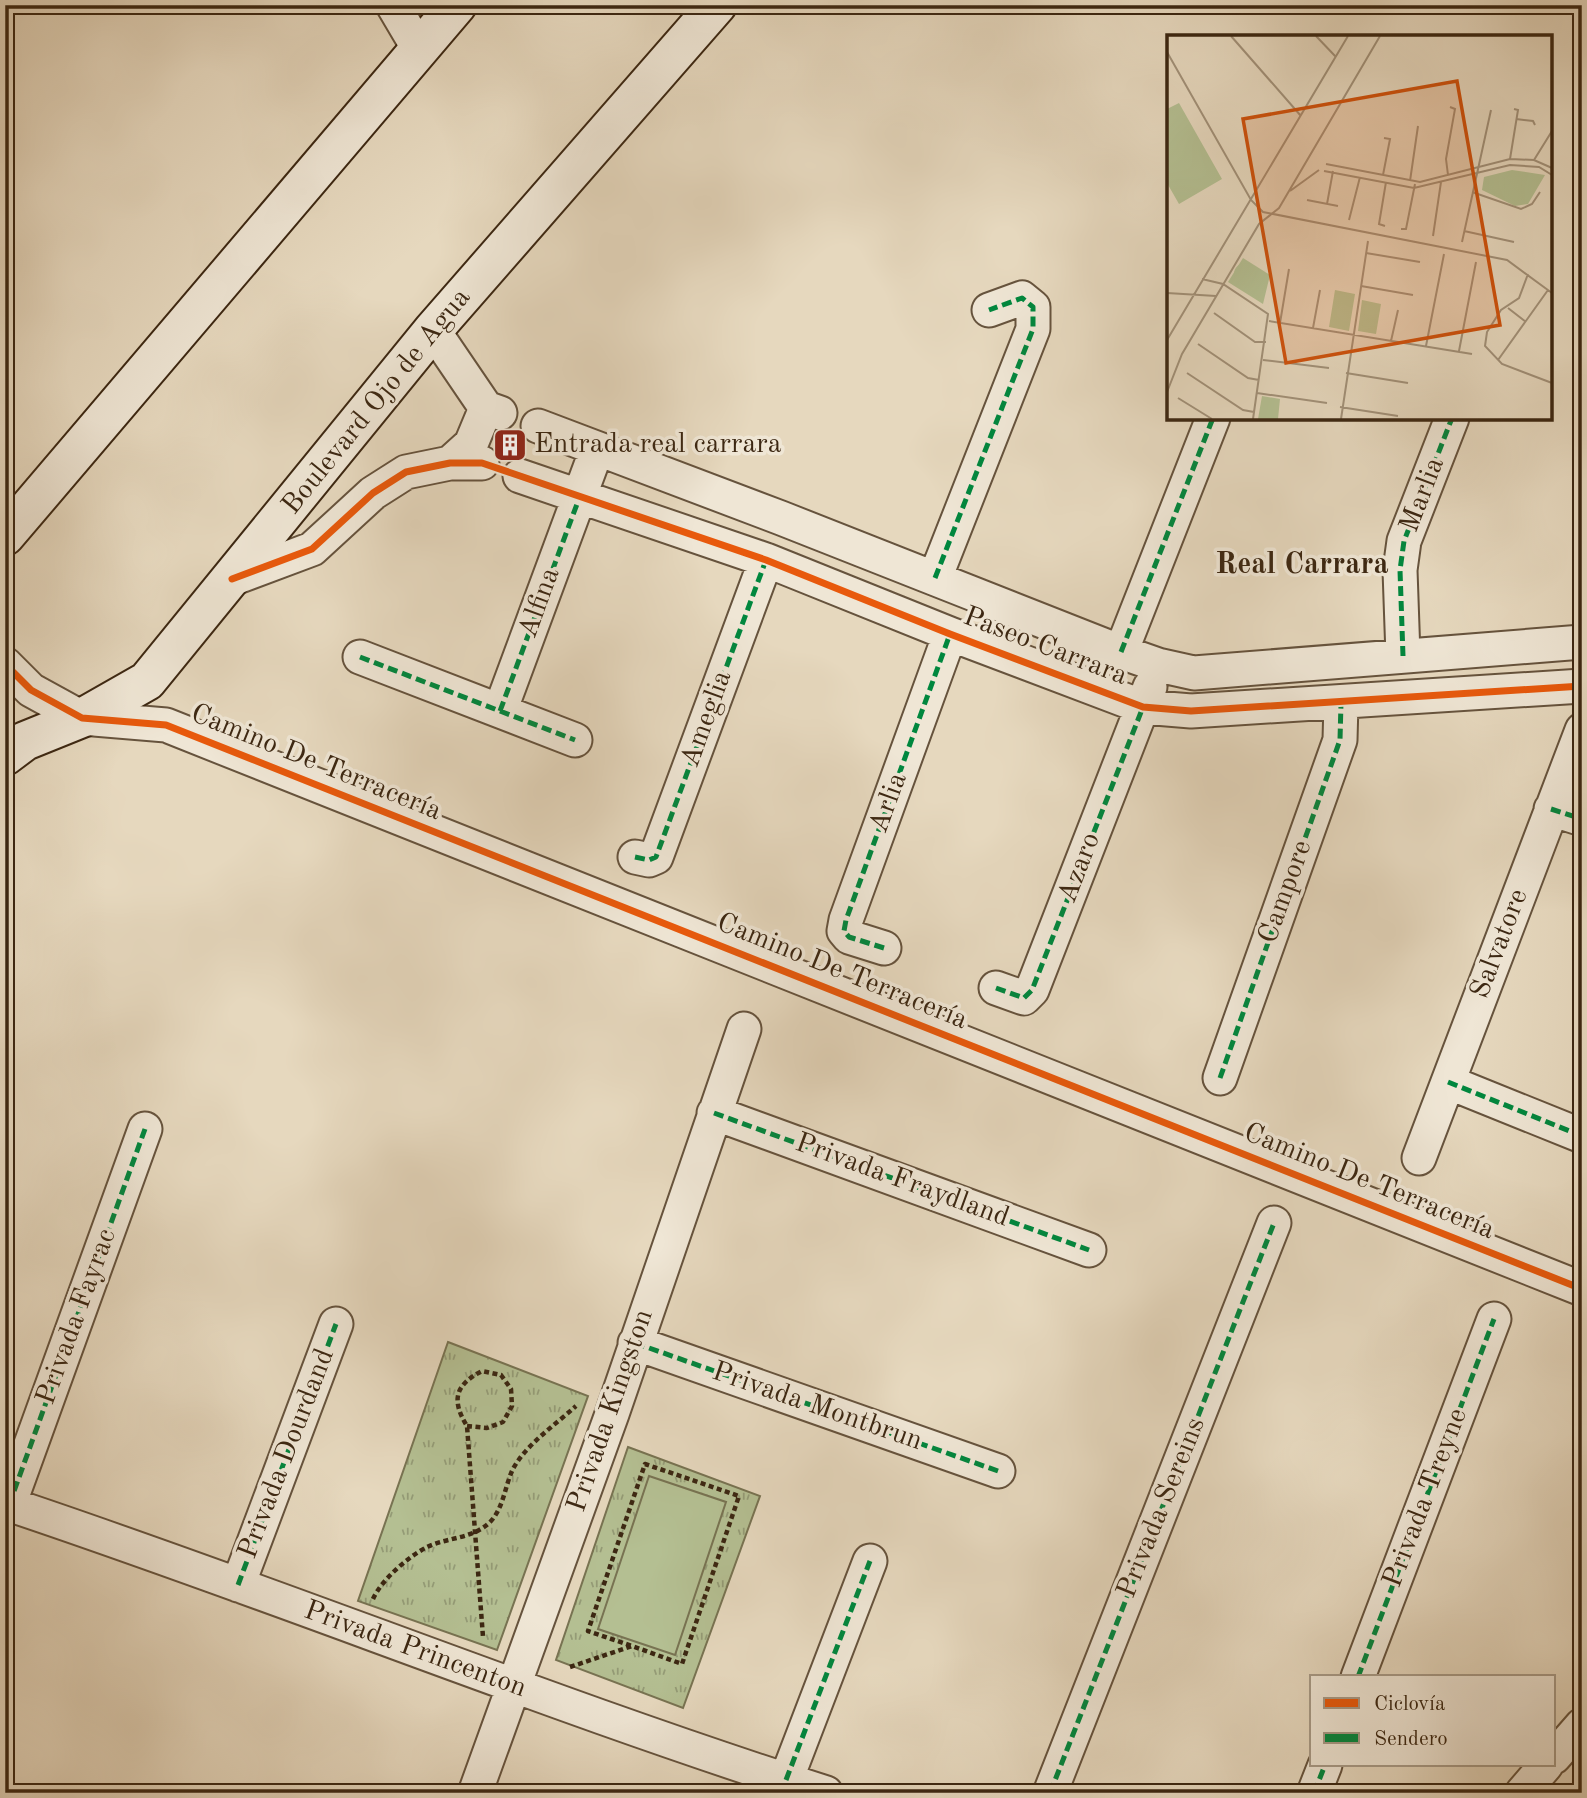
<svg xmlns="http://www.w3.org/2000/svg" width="1587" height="1798" font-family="'Old Standard TT',serif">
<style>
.park{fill:url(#park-tufts);stroke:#787352;stroke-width:2}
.garden{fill:#b4bf92;stroke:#787352;stroke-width:2}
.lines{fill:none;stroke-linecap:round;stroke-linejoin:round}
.street-casing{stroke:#66533d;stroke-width:37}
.secondary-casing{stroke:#3c2712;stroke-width:42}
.path{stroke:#3c2712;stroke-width:4.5;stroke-dasharray:5 3.5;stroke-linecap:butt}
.street{stroke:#efe6d5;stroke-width:33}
.secondary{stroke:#efe6d5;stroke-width:38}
.quiet{stroke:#00873e;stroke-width:5;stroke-dasharray:10 5;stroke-linecap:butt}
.cycleway-casing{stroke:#efe6d5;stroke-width:11}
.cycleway{stroke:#e8590c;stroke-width:7}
.labels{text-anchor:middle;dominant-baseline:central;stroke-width:7;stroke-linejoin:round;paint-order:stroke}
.street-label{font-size:28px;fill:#3c2712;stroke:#efe6d5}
.poi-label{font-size:28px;fill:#3c2712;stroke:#efe6d5;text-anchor:start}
.neighbourhood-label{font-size:30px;font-weight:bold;fill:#3c2712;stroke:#efe6d5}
.inset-road{fill:none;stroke:#a29179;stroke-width:2}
.view{fill:#ce520d;fill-opacity:0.15;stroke:#ce520d;stroke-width:3.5}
.inset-edge{fill:none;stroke:#3c2712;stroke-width:3.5}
</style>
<defs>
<pattern id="park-tufts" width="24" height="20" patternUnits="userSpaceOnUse" patternTransform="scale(1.75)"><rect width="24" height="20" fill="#b4bf92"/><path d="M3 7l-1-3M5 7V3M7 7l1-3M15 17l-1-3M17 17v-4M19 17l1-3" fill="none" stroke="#949b76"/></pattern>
</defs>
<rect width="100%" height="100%" fill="#e6d8be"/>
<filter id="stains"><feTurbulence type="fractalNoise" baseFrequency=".00286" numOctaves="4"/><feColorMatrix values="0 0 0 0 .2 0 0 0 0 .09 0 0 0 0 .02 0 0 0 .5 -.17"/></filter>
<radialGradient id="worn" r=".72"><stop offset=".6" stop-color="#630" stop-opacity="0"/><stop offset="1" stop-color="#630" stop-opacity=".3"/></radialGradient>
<path class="park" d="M448,1342L588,1396L497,1650L358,1601Z
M628,1447L760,1496L683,1708L556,1660Z"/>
<path class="garden" d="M649,1476L726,1502L675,1655L598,1629Z"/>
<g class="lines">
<g class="street-casing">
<path id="street" d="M393,5L419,49
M433,330L486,408L500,413
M538,426L781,518L1121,652L1158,665L1194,673L1582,642
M450,463L471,444L486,408
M520,476L766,560L950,634L1143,707L1191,711L1582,686
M935,578L1033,329V307L1022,298L989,310
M232,579L312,549L373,493L406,472L450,463H482
M1121,652L1213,418
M1403,656L1400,570L1404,541L1452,418
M360,657L575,740
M5,664L31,690L82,718L166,725L1582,1289
M500,711L597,449
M1551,809L1582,819
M635,857L649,860L656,857L766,560
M884,948L849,937L844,931L846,920L950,634
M996,988L1024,998L1032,990L1150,687
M1220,1078L1340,740L1341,703
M1448,1082L1582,1136
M714,1113L1089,1250
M1419,1158L1582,730
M635,1343L998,1471
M5,1503C281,1595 549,1705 826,1793
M9,1505L145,1129
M238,1585L336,1324
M1358,1677L1494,1319
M1554,1757L1582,1725
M786,1780L870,1561
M475,1793L612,1414L744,1029
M1050,1793L1274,1223
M1314,1793L1325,1765
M1522,1793L1546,1765"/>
</g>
<g class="secondary-casing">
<path id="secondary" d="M5,536L457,5
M5,756L25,741L82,718L147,681L433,330L717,5"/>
</g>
<path class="path" d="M467,1426L487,1428L503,1422L512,1406L511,1389L501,1375L482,1371C455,1385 451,1400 467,1426L483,1637
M373,1599C382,1579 408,1557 427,1547C448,1537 474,1539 491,1521C503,1508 505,1487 512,1471C524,1446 555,1425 576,1406
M570,1667L632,1646L682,1664L739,1496L645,1464L588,1631L632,1646"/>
<use href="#street" class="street"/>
<use href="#secondary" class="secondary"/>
<path class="quiet" d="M935,578L1033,329V307L1022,298L989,310
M1121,652L1213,418
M1403,656L1400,570L1404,541L1452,418
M360,657L575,740
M500,711L580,496
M1551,809L1582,819
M635,857L649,860L656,857L766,560
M884,948L849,937L844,931L846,920L950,634
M996,988L1024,998L1032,990L1143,707
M1220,1078L1340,740L1341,703
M1448,1082L1582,1136
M714,1113L1089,1250
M635,1343L998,1471
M9,1505L145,1129
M238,1585L336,1324
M1358,1677L1494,1319
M786,1780L870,1561
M1050,1793L1274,1223
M1314,1793L1325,1765"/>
<g class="cycleway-casing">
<path id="cycleway" d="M232,579L312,549L373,493L406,472L450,463H482L766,560L950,634L1143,707L1191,711L1582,686
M5,664L31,690L82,718L166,725L1582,1289"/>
</g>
<use href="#cycleway" class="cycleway"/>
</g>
<defs>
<g id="building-square" transform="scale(1.75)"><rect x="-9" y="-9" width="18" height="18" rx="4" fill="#8f2418" stroke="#efe6d5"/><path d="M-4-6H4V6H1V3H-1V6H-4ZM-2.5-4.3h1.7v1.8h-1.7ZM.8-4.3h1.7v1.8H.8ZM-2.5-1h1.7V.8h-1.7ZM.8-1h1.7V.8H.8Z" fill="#fff"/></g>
</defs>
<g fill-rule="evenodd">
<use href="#building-square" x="510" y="445"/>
</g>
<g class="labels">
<g class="street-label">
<text transform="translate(377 402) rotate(-51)">Boulevard Ojo de Agua</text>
<text transform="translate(1423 495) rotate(-69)">Marlia</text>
<text transform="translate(540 603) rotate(-70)">Alfina</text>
<text transform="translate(1045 647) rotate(21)">Paseo Carrara</text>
<text transform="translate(707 719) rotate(-70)">Ameglia</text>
<text transform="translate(316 763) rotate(22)">Camino De Terracería</text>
<text transform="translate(889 803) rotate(-70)">Arlia</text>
<text transform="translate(1080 868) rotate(-69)">Azaro</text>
<text transform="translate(1286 892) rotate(-70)">Campore</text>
<text transform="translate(1500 944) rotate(-69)">Salvatore</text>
<text transform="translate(842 972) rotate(22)">Camino De Terracería</text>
<text transform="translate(902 1181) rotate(20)">Privada Fraydland</text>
<text transform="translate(1369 1182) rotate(22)">Camino De Terracería</text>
<text transform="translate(77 1317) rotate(-70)">Privada Fayrac</text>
<text transform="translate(817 1407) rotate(19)">Privada Montbrun</text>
<text transform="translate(611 1411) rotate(-71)">Privada Kingston</text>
<text transform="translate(287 1454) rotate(-69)">Privada Dourdand</text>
<text transform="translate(1426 1498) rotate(-69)">Privada Treyne</text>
<text transform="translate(1162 1508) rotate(-68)">Privada Sereins</text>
<text transform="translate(415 1650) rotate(20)">Privada Princenton</text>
</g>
<g class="poi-label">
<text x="534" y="445">Entrada real carrara</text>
</g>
<g class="neighbourhood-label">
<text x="1302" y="565">Real Carrara</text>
</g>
</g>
<g transform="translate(1167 35)">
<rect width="385" height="385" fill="#e6d8be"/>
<path d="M345,135L378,140L361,169L348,171L315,155L317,142ZM76,223L103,240L96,269L61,247ZM168,255L188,259L182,296L162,292ZM195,265L214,269L209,299L191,296ZM95,361L113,364L111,384H91Z" fill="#b4bf92"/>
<path d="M12,68L55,144L12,169L0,148V74ZM338,141L355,142L354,166L337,165ZM67 239a11 11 0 1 1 22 0a11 11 0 1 1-22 0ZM199,269L210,270L207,292L195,291Z" fill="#b4bf92"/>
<path class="inset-road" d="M64,1L134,81M149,1L169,22M0,17L84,165L96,177L340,225L385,258M349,84L366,86L368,90M343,124L351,75L347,74M367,125L385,96M159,129L253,147L343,124L367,125L385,133M157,136L247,153L343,130L372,132L385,140M216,140L223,104L217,103M281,140L279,124L288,74L283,72M243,146L251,91M123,156L152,135M305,157L354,174L365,169L373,157M140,165L171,171M160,169L166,136M182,185L193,142M218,191L212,189L219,147M234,194H239L248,149M297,196L347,207M266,201L274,147M295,207L324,75M199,218L253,227M361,239L352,263L334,275L320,297L318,311L335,329L385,348M35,244L56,249L101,279L86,384M194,251L246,260M0,258L49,261M341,273L359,287M47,278L88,307H99M102,286L305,319M113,288L122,234M146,293L153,255M0,305L181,1M224,306L231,275M31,309L81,343L92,345M259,311L277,219M292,316L309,227M96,325L162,333M331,325L381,255M20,338L76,375L87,377M179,338L241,348M0,357L15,319L92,189L112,173L213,1M90,358L160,368M11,363L45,384M173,372L231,381M174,384L201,206"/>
<path class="view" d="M290,46L333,290L119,328L76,84Z"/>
<rect width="385" height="385" class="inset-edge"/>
</g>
<rect width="1587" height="1798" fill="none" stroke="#e6d8be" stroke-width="28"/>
<rect x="7" y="7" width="1573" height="1784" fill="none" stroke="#3c2712" stroke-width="3.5"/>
<rect x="14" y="14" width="1559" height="1770" fill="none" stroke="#3c2712" stroke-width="2"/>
<rect x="1310" y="1675" width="245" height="91" fill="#efe6d5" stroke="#a79a87" stroke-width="2"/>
<rect x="1324" y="1698" width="35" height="10" fill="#e8590c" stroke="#a79a87" stroke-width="2"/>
<text x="1374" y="1710" font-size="21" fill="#3c2712">Ciclovía</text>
<rect x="1324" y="1733" width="35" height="10" fill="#00873e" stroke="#a79a87" stroke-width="2"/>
<text x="1374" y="1745" font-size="21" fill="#3c2712">Sendero</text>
<rect width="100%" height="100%" filter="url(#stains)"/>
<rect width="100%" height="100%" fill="url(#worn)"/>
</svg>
